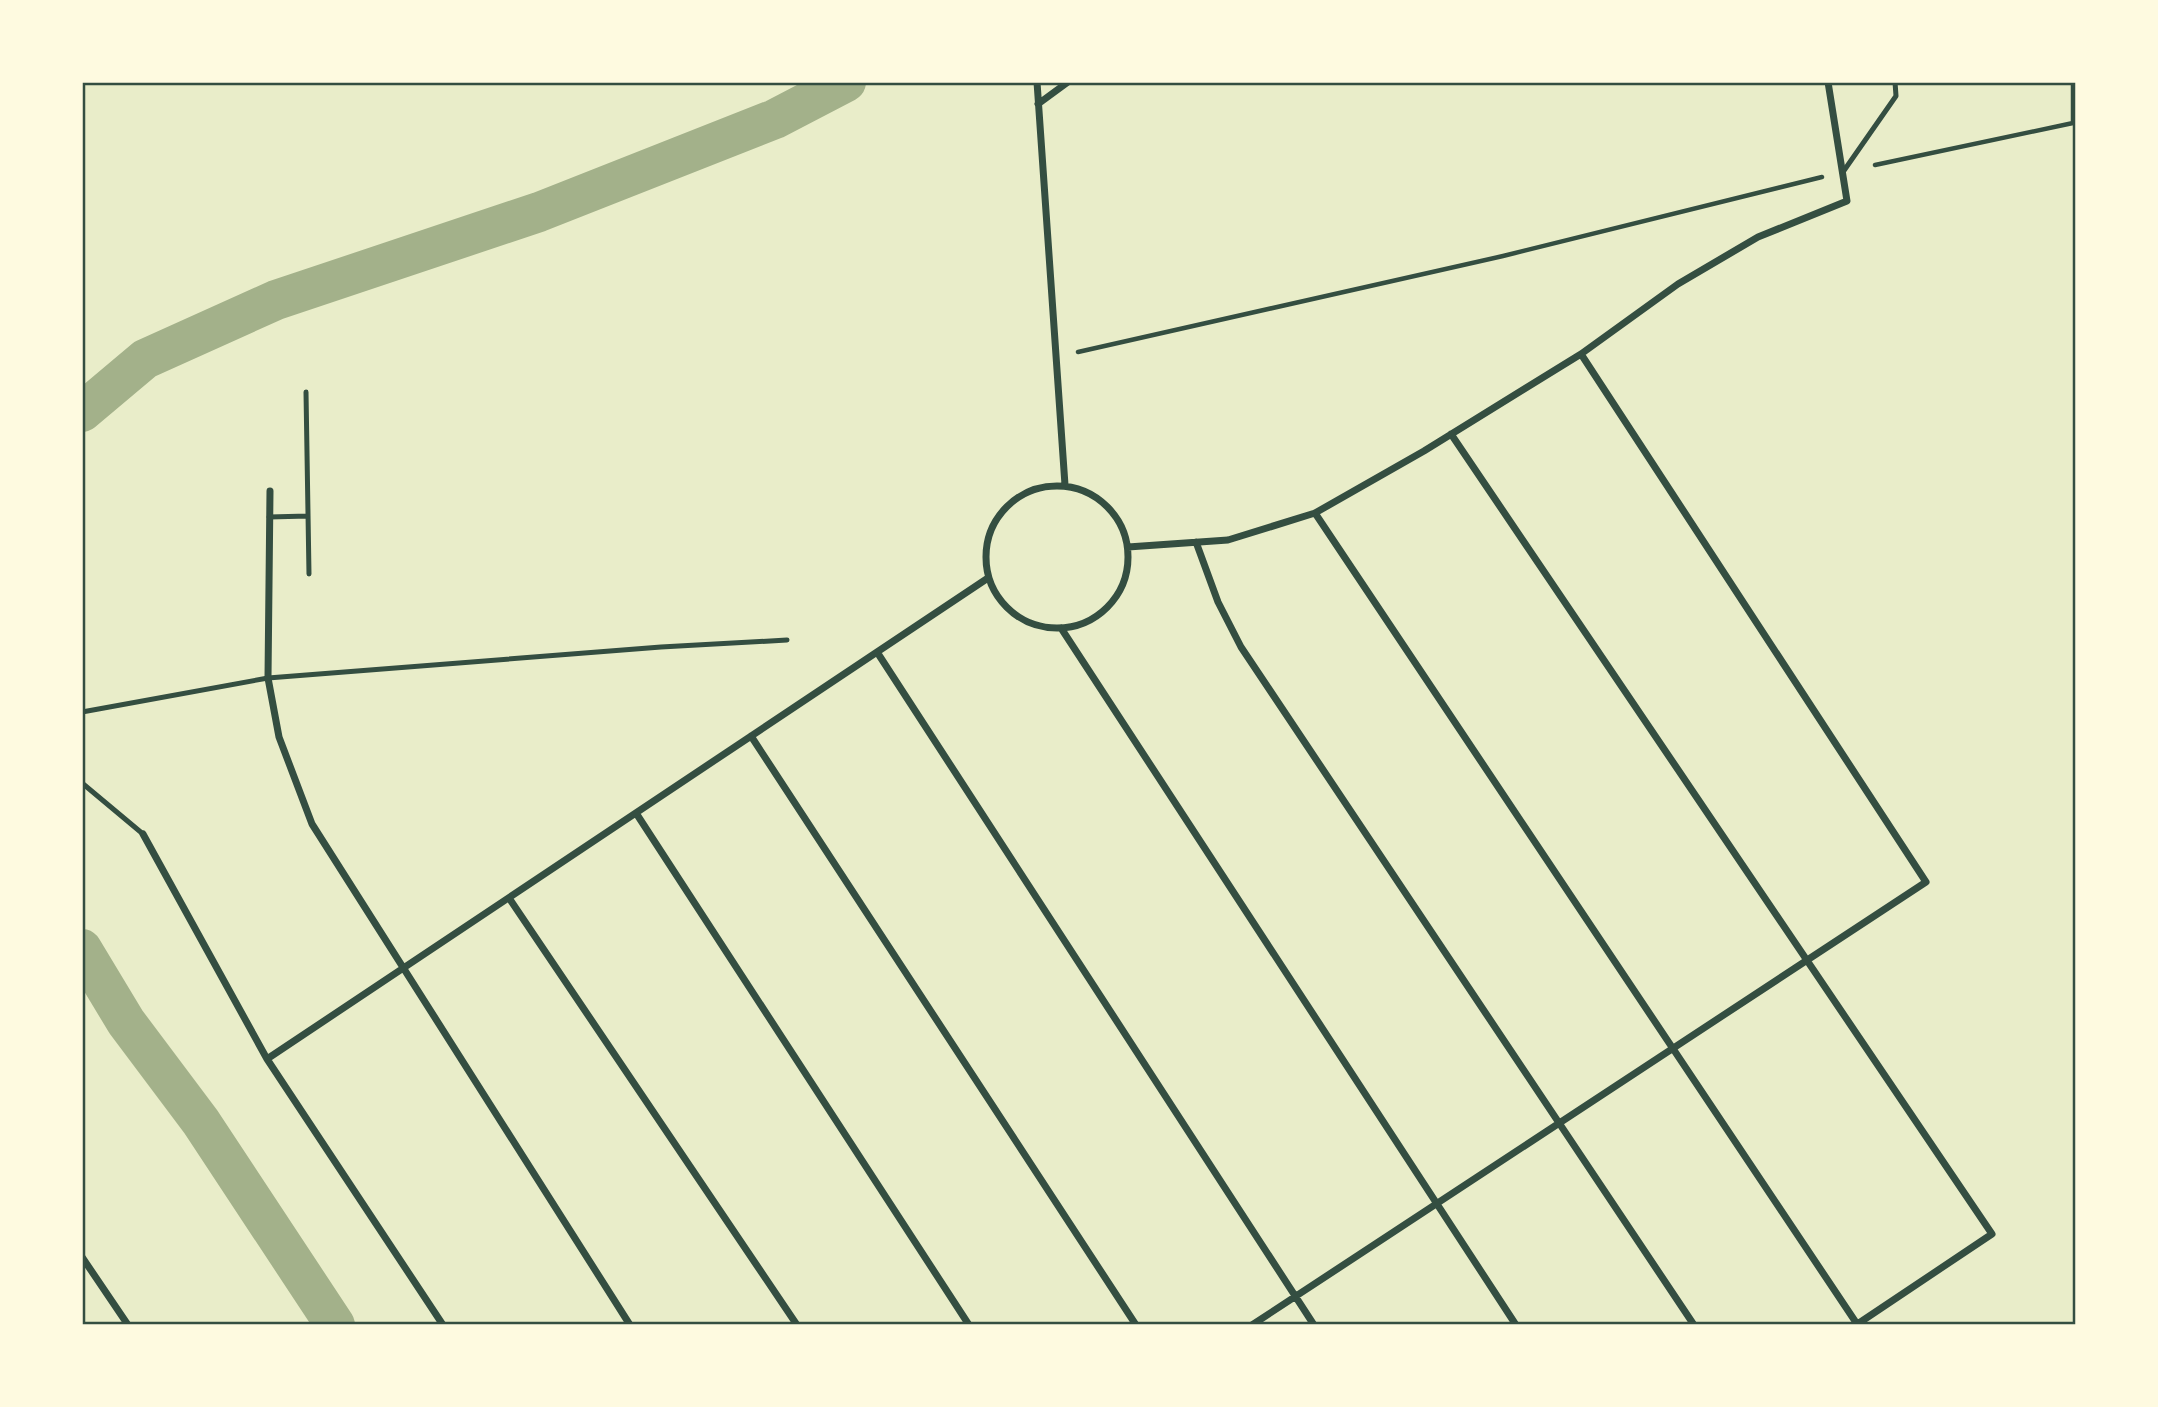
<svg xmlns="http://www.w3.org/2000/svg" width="2158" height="1407" font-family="Bitter,serif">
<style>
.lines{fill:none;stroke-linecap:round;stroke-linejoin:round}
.canal{stroke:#a3b18a;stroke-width:40}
.path{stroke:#344e41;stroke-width:4.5}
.service{stroke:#344e41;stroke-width:5}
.minor{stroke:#344e41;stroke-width:7}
.neatline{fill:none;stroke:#344e41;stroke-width:2.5}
</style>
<rect width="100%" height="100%" fill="#e9edc9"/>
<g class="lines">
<path class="canal" d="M82,412L145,359L276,300L539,212L775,119L846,82
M82,949L126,1022L201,1122L335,1325"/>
<path class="path" d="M1875,165L2073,123V82
M1078,352L1503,256L1822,177"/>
<path class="service" d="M1843,172L1896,96L1895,82
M306,392L309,574
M269,517L308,516
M82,712L268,678L661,647L787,640
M82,783L143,834"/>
<path class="minor" d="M1037,82L1065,485
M1038,104L1068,82
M1451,434L1992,1234L1856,1325
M986 557a71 71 0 1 1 142 0a71 71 0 1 1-142 0Z
M270,491L268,678L279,737L312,824L630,1325
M1315,513L1857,1324
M1196,542L1218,602L1241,647L1694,1325
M1128,547L1228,540L1315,513L1424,451L1581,354L1678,284L1758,237L1847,201L1828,82
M1061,628L1516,1325
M877,652L1314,1325
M751,736L1136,1325
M636,813L969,1325
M143,834L267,1059L443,1325
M509,898L797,1325
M267,1059L988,578
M82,1257L128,1325
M1252,1325L1926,882L1581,354"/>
</g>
<rect width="2158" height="1407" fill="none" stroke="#fefae0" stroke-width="168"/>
<rect x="84" y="84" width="1990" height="1239" class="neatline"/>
</svg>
